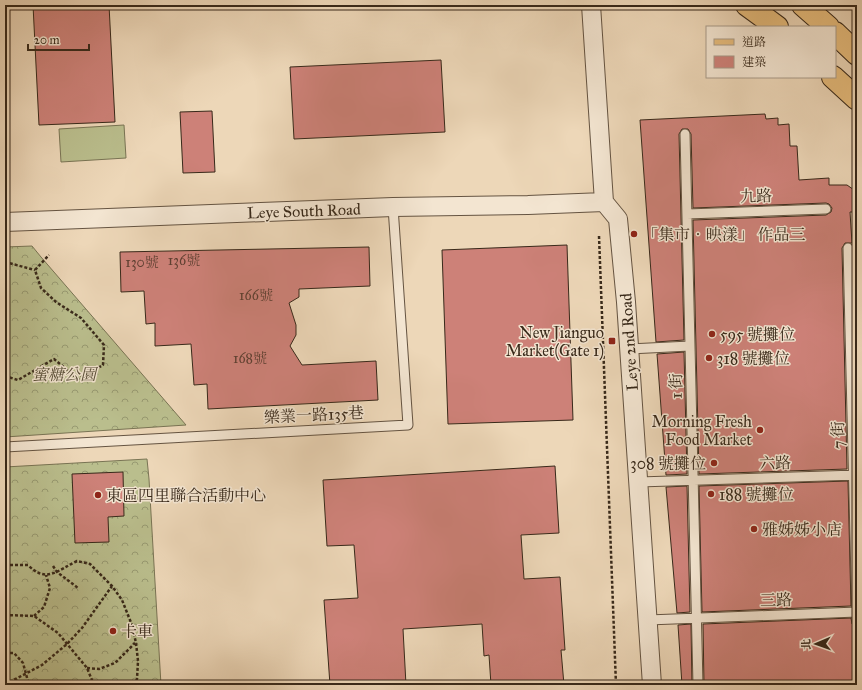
<svg xmlns="http://www.w3.org/2000/svg" width="862" height="690" font-family="'IM FELL Great Primer','Noto Serif TC',serif">
<style>
.forest{fill:url(#forest-crowns);stroke:#797454}
.pitch{fill:#babe8d;stroke:#797454}
.building{fill:#cd8178;stroke:#38291a}
.lines{fill:none;stroke-linecap:round;stroke-linejoin:round}
.lane-casing{stroke:#655442;stroke-width:11}
.street-casing{stroke:#655442;stroke-width:20}
.primary-casing{stroke:#38291a;stroke-width:24}
.path{stroke:#38291a;stroke-width:2.5;stroke-dasharray:3 2;stroke-linecap:butt}
.lane{stroke:#f3e5d1;stroke-width:9}
.street{stroke:#f3e5d1;stroke-width:18}
.primary{stroke:#e6bc7c;stroke-width:22}
.poi-dot{fill:#8f2418;stroke:#f3e5d1;stroke-width:1.5}
.labels{text-anchor:middle;dominant-baseline:central;stroke-width:3;stroke-linejoin:round;paint-order:stroke}
.number-label{font-size:14px;fill:#5d3f32}
.street-label{font-size:16px;fill:#38291a;stroke:#f3e5d1}
.poi-label{font-size:16px;fill:#38291a;stroke:#f3e5d1;text-anchor:start}
.park-label{font-size:16px;font-style:italic;fill:#584e37;stroke:#f3e5d1}
</style>
<defs>
<pattern id="forest-crowns" width="20" height="18" patternUnits="userSpaceOnUse"><rect width="20" height="18" fill="#babe8d"/><path d="M2 6a3 3 0 1 1 6 0M12 15a3 3 0 1 1 6 0" fill="none" stroke="#989a72"/></pattern>
</defs>
<rect width="100%" height="100%" fill="#edd7b8"/>
<filter id="stains"><feTurbulence type="fractalNoise" baseFrequency=".005" numOctaves="4"/><feColorMatrix values="0 0 0 0 .2 0 0 0 0 .09 0 0 0 0 .02 0 0 0 .5 -.17"/></filter>
<radialGradient id="worn" r=".72"><stop offset=".6" stop-color="#630" stop-opacity="0"/><stop offset="1" stop-color="#630" stop-opacity=".3"/></radialGradient>
<path class="forest" d="M32,246L41,257L186,425L5,437V247Z
M147,459L149,479L161,685H5V467Z"/>
<path class="pitch" d="M124,125L126,158L61,162L59,129Z"/>
<path class="building" d="M33,5H109L115,122L39,125Z
M441,60L445,132L294,139L290,67Z
M212,111L215,172L183,173L180,112Z
M765,114L766,119L778,118V125L789,124L790,146H797L799,180L829,178V185H847L857,192V212H850L852,243H845L842,248L847,469L699,474L693,220L826,215L831,212L832,208L829,204L826,203L693,208L691,134L688,129H682L679,134L684,340L656,342L640,120Z
M567,245L573,420L448,424L442,250Z
M369,247L370,286L299,289V297L289,303L296,325V335L290,346L302,365L376,361L378,400L208,409L207,384L194,385L191,344L155,346V323L146,324L144,291L121,292L120,252Z
M854,264H857V372Z
M684,352L687,474L666,475L657,354Z
M555,466L559,533L521,535L524,579L560,577L565,650H561L564,685H491L489,655L484,656L482,624L403,629L406,685H330L324,600L358,598L354,545L327,546L323,480Z
M123,472L124,516L108,517L109,542L75,543L72,474Z
M848,481L851,606L702,612L699,486Z
M687,486L690,612L677,613L666,487Z
M851,618L852,624L857,627V685H704L703,624Z
M691,624L692,685H682L678,625Z"/>
<g class="lines">
<g class="lane-casing">
<path id="lane" d="M685,134L698,685
M687,214L826,209
M848,248L857,621
M629,349L690,346
M5,447L408,425L393,207
M639,482L857,475
M648,620L857,612"/>
</g>
<g class="street-casing">
<path id="street" d="M591,5L604,202L618,219L626,302L652,685
M5,222L393,207L528,205L604,202"/>
</g>
<g class="primary-casing">
<path id="primary" d="M747,5L777,27
M803,5L828,27
M835,33L857,54
M833,77L857,99"/>
</g>
<path class="path" d="M599,236L616,685
M5,262L35,270
M5,376L18,380L54,359L78,379L103,365L104,345L81,318L56,302L41,288L35,270L49,255
M5,565H28C46,584 58,570 77,561L90,564L112,586L122,600L132,625L136,643L138,661L137,679L134,685
M53,566L57,572L78,588
M5,615L34,616L58,633L87,668L94,685
M34,616L44,607L50,588L46,575
M5,653H14L23,663L29,685
M87,668L99,669L115,663L135,643
M5,683H8L42,665L67,644L82,628L112,586"/>
<use href="#lane" class="lane"/>
<use href="#street" class="street"/>
<use href="#primary" class="primary"/>
</g>
<g class="poi-dot">
<circle cx="634" cy="234" r="4"/>
<circle cx="712" cy="334" r="4"/>
<rect x="608" y="337" width="8" height="8" rx="2"/>
<circle cx="709" cy="358" r="4"/>
<circle cx="760" cy="430" r="4"/>
<circle cx="714" cy="463" r="4"/>
<circle cx="711" cy="494" r="4"/>
<circle cx="98" cy="495" r="4"/>
<circle cx="754" cy="529" r="4"/>
<circle cx="113" cy="631" r="4"/>
</g>
<g class="labels">
<g class="number-label">
<text x="184" y="260">136號</text>
<text x="142" y="262">130號</text>
<text x="256" y="295">166號</text>
<text x="250" y="358">168號</text>
</g>
<g class="street-label">
<text transform="translate(756 196) rotate(-2)">九路</text>
<text transform="translate(304 211) rotate(-2)">Leye South Road</text>
<text transform="translate(629 342) rotate(-94)">Leye 2nd Road</text>
<text transform="translate(676 386) rotate(-91)">1 街</text>
<text transform="translate(314 415) rotate(-3)">樂業一路135巷</text>
<text transform="translate(838 435) rotate(-91)">7 街</text>
<text transform="translate(775 463) rotate(-2)">六路</text>
<text transform="translate(776 600) rotate(-2)">三路</text>
</g>
<g class="poi-label">
<text x="642" y="234">「集市‧映漾」 作品三</text>
<text x="604" y="332" text-anchor="end">New Jianguo<tspan x="604" dy="18">Market(Gate 1)</tspan></text>
<text x="720" y="334">595 號攤位</text>
<text x="717" y="358">318 號攤位</text>
<text x="752" y="421" text-anchor="end">Morning Fresh<tspan x="752" dy="18">Food Market</tspan></text>
<text x="706" y="463" text-anchor="end">308 號攤位</text>
<text x="719" y="494">188 號攤位</text>
<text x="106" y="495">東區四里聯合活動中心</text>
<text x="762" y="529">雅姊姊小店</text>
<text x="121" y="631">卡車</text>
</g>
<g class="park-label">
<text x="64" y="374">蜜糖公園</text>
</g>
</g>
<rect width="862" height="690" fill="none" stroke="#edd7b8" stroke-width="20"/>
<rect x="6" y="6" width="850" height="678" fill="none" stroke="#38291a" stroke-width="2"/>
<rect x="10" y="10" width="842" height="670" fill="none" stroke="#38291a"/>
<rect x="706" y="26" width="130" height="52" fill="#f3e5d1" stroke="#a89a88"/>
<rect x="714" y="39" width="20" height="6" fill="#e6bc7c" stroke="#a89a88"/>
<text x="742" y="46" font-size="12" fill="#38291a">道路</text>
<rect x="714" y="56" width="20" height="12" fill="#cd8178" stroke="#a89a88"/>
<text x="742" y="66" font-size="12" fill="#38291a">建築</text>
<g transform="translate(816 644) rotate(268)" stroke="#f3e5d1" stroke-width="3" paint-order="stroke">
<path d="M0-3L7 15L0 10L-7 15Z" fill="#38291a"/>
<text y="-6" font-size="11" font-weight="bold" text-anchor="middle" fill="#38291a">北</text>
</g>
<path d="M28 44v6h61v-6" fill="none" stroke="#38291a" stroke-width="2"/>
<text x="34" y="44" font-size="12" fill="#38291a" stroke="#f3e5d1" stroke-width="3" paint-order="stroke">20 m</text>
<rect width="100%" height="100%" filter="url(#stains)"/>
<rect width="100%" height="100%" fill="url(#worn)"/>
</svg>
